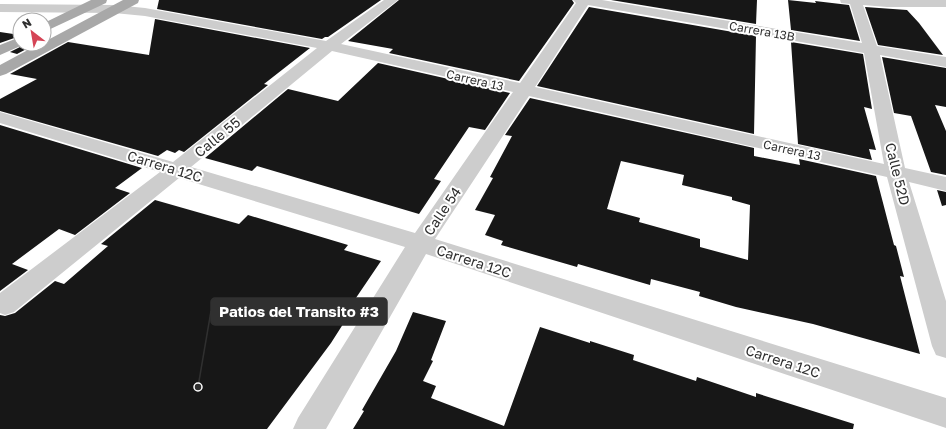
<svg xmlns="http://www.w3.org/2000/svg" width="946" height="429" font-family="'Golos Text',sans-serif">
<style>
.building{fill:#171717;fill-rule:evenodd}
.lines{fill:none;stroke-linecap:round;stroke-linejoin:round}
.minor{fill:#cdcdcd;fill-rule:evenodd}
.major{fill:#a8a8a8;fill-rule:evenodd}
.labels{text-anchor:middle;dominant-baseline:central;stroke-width:4;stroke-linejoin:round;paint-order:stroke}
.far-street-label{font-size:12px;fill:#303030;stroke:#fff}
.street-label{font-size:14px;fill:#303030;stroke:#fff}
.leader{fill:none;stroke:#303030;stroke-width:1.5}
.callout-dot{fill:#303030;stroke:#fff;stroke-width:1.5}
.callout{fill:#303030;stroke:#303030;stroke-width:1.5}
.callout-label{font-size:15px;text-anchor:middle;font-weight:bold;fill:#fff}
</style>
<rect width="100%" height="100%" fill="#fff"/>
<path class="building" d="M159,0H381L328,37H325L322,39L157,9Z
M399,0H572L574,3L519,81L389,53L393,49L348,41Z
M611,0H757L756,24Z
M788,0L816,3L815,1L849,5L860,41L791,30Z
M589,7L756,36L754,134L537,86Z
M865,7L907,10L919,23L943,55L878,45Z
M155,19L310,48L264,84L268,85L184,152L179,150L175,153L167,150L158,156L0,111V99L37,79L10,74L68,42L149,55Z
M0,32L20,35V36L0,43Z
M791,42L863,54L872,109L864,107L876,150L869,149L872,160L798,144Z
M26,44H36L17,54L10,52Z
M882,57L946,68V107L935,105L946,131V175L931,172L911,116L894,113Z
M378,63L510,93L485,130L469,127L434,179L441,181L419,214L257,166L252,171L205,158L288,89L338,101Z
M530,98L754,148V156L800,165L799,159L876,176L894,245L896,246L904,277L900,276L920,354L813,324L736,307L699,296L700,292L651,279L650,285L578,264L577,267L501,245L503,241L485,235L495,215L475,210L493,178L490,177L512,136L505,135ZM621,161L684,175L682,185L732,197V200L750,205L748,260L700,247V239L639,222L640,218L607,209Z
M0,125L142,168L115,188L130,193L75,235L59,229L12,264L28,270L0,291Z
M937,190L946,192V205L942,206Z
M155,200L239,224L248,215L348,245L344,250L381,261L341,320L345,321L331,343L267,429H0V315L5,316L15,313L55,281L64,284L108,246L101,244Z
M413,312L446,321L431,360L433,361L423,381L436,386L431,398L504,426L540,327L590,343V341L634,355L633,360L696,381L697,377L756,397V393L854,424L853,429H353L364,411L362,410L396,351Z"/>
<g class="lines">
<path class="minor" d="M384,0H398L341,44L520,83L576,3L573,0H602L862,43L850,4L841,3L840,0H946V7H887L863,5L877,46L946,57V67L880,55L905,168L946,177V191L909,182L946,301V358L936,355L932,346L887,177L529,96L435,239L946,398V428L426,254L326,429H293L298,418L405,247L179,178L14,312L5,315L0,313V293L160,172L0,123V112L173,162L317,48L145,16L114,13L0,12V4L114,5L145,8L326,41ZM588,5L864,53L884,164L535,87ZM332,51L513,92L415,233L191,167Z"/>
<path class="major" d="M91,0H107L106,3L44,32V23Z
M123,0H139L138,3L6,74L0,76V65L39,44H44V42Z
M20,37V44H25L0,55V45Z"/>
</g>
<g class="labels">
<g class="far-street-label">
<text transform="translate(762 31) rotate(10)">Carrera 13B</text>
<text transform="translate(475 80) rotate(13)">Carrera 13</text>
<text transform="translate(792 150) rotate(12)">Carrera 13</text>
</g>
<g class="street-label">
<text transform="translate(217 137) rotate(-39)">Calle 55</text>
<text transform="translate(165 166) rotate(17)">Carrera 12C</text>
<text transform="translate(898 174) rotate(76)">Calle 52D</text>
<text transform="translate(442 211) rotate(-56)">Calle 54</text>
<text transform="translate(474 261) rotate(18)">Carrera 12C</text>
<text transform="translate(783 361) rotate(18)">Carrera 12C</text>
</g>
</g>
<path class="leader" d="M198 387L211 311"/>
<circle class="callout-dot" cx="198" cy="387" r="4"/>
<rect class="callout" x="211" y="298" width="176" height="27" rx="4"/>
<g class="callout-label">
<text x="299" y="317">Patios del Transito #3</text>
</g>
<g transform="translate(32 32) rotate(329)"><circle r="19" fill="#ffffff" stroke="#acacac"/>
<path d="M0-3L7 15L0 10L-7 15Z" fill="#d54456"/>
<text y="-6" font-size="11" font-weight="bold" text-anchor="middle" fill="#303030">N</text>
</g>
</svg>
